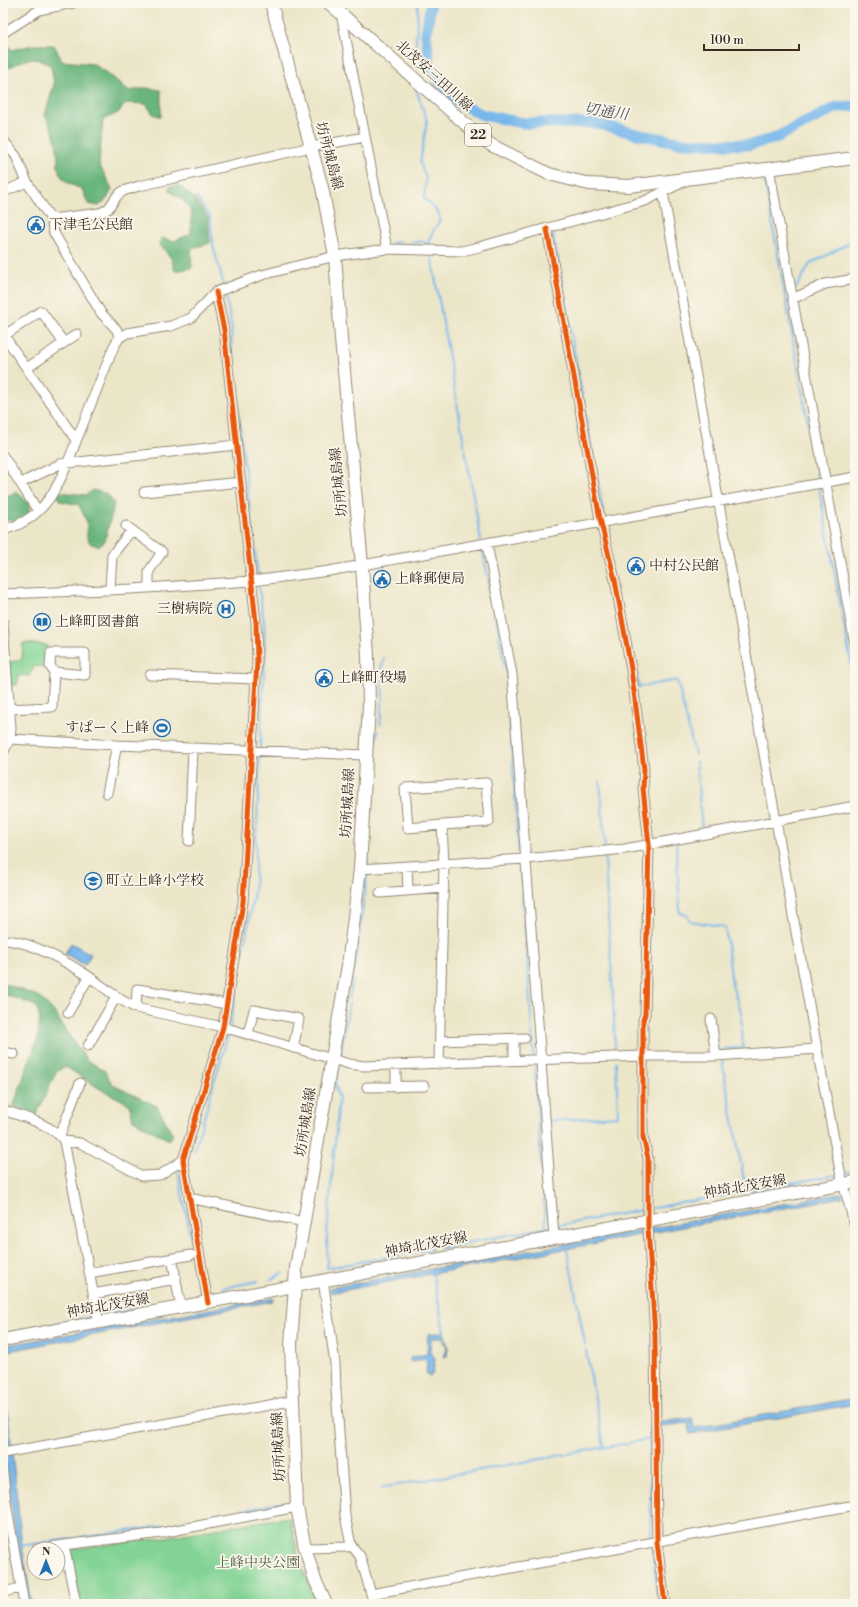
<svg xmlns="http://www.w3.org/2000/svg" width="858" height="1607" font-family="'Libre Bodoni','Noto Serif JP',serif">
<style>
.green{fill:#82d394;stroke:#5e7e59}
.forest{fill:#69b57e;stroke:#52704e}
.water{fill:#77b7eb;stroke:#597084}
.lines{fill:none;stroke-linecap:round;stroke-linejoin:round}
.stream{stroke:#77b7eb;stroke-width:2}
.river{stroke:#77b7eb;stroke-width:11}
.minor-casing{stroke:#948874;stroke-width:11}
.major-casing{stroke:#948874;stroke-width:14}
.minor{stroke:#fff;stroke-width:9}
.major{stroke:#fff;stroke-width:12}
.cycleway-casing{stroke:#fbf7ec;stroke-width:8}
.cycleway{stroke:#e8590c;stroke-width:5}
.labels{text-anchor:middle;dominant-baseline:central;stroke-width:3.5;stroke-linejoin:round;paint-order:stroke}
.shield{fill:#fbf7ec;stroke:#75685c;stroke-width:1}
.shield-label{font-size:13px;font-weight:bold;fill:#3b2a1e}
.street-label{font-size:14px;fill:#3b2a1e;stroke:#fbf7ec}
.poi-label{font-size:14px;fill:#3b2a1e;stroke:#fbf7ec;text-anchor:start}
.park-label{font-size:14px;fill:#505d41;stroke:#fbf7ec}
.water-label{font-size:15px;font-style:italic;fill:#4d545c;stroke:#fbf7ec}
</style>
<rect width="100%" height="100%" fill="#fbf7ec"/>
<filter id="ink" filterUnits="userSpaceOnUse"><feTurbulence type="fractalNoise" baseFrequency=".025" numOctaves="2"/><feDisplacementMap in="SourceGraphic" scale="8" xChannelSelector="R" yChannelSelector="G"/><feConvolveMatrix kernelMatrix="1 2 1 2 8 2 1 2 1" color-interpolation-filters="sRGB"/></filter>
<filter id="wash" filterUnits="userSpaceOnUse"><feTurbulence type="fractalNoise" baseFrequency=".012" numOctaves="4" result="noise"/><feDisplacementMap in="SourceGraphic" scale="16" xChannelSelector="R" yChannelSelector="G"/><feGaussianBlur stdDeviation="0.9" result="paint"/><feColorMatrix in="noise" values="0 0 0 0 0 0 0 0 0 0 0 0 0 0 0 0 0 1.4 0 .05"/><feComposite in="paint" operator="in"/></filter>
<g filter="url(#wash)">
<rect width="100%" height="100%" fill="#ece6c9"/>
<path class="green" d="M23,643L47,645L45,667L34,666L29,676L19,675L17,685H10L9,662L22,660Z
M287,1517L290,1519L299,1559L317,1604H81L71,1552L73,1549L154,1539Z"/>
<path class="forest" d="M3,40L12,50L33,45H54L62,61L94,64L130,91L145,88L161,90V117L153,114L146,104L126,103L118,113L103,120L99,164L112,189L107,199L99,206L88,204L82,189C48,178 62,163 55,138C53,130 48,122 45,115L54,84L51,66C28,52 24,62 3,70Z
M178,185L194,198L208,218L210,243L191,249L192,268L175,271L171,258L159,244L161,238L174,241L190,234C195,210 189,203 169,191V187Z
M93,490L107,494L114,504L105,541L98,546L91,544L87,538V522L79,505L60,501L57,496L60,492L86,495Z
M17,492L30,505L29,513L15,521L3,520V497Z
M3,983L40,997L56,1014L65,1030L88,1061L104,1070L113,1085L157,1106L173,1135L169,1140L133,1120L129,1104L100,1089L66,1067L56,1072L36,1116L13,1107L37,1039L40,1019L36,1006L3,994Z"/>
<path class="water" d="M71,943L91,954L85,965L65,954Z
M842,1193L843,1197L330,1293V1288Z
M273,1298V1301L3,1352V1346Z
M444,1332L448,1348L447,1356L444,1357L447,1348L443,1338H433C428,1344 431,1353 435,1359L433,1373L430,1377L426,1374L427,1361L424,1359L413,1362L410,1361V1358L427,1354L428,1334Z
M3,1365L22,1546L32,1604H27L18,1556L6,1460L8,1457L7,1446L5,1445Z
M855,1398V1404L690,1434L688,1423L660,1426V1422L692,1418L694,1428Z"/>
<g class="lines">
<path class="stream" d="M853,3L855,13
M417,68L415,62L418,3
M764,177L818,479
M196,197L210,217L213,245L224,286
M553,233L604,516
M411,242H424L428,245C433,218 454,225 424,198L426,179L420,162L427,121L416,89
M391,243L401,242
M431,254L481,541
M796,288L810,264L855,240
M225,292L232,329L231,353
M235,387L258,577
M819,488L855,684
M482,547L507,676L519,856
M258,583L264,622L265,653L260,748
M381,669L384,658
M636,671L639,687L677,680L695,755
M380,725L383,693L381,676
M374,749L378,731
M696,761L702,829
M373,765V756
M600,781L605,847
M370,802L371,782
M369,825L370,810
M676,843L680,913L687,915L690,921L725,927L732,985L741,1012L743,1048L723,1049L722,1052
M605,855C607,921 614,986 615,1052
M520,862L534,1057
M367,865L369,830
M354,970L367,874
M349,999L353,978
M230,1026L254,892L260,753
M340,1056L349,1004
M722,1061L746,1191
M534,1062L546,1228
M339,1066L335,1084L339,1098L327,1232V1268L432,1249
M549,1121L618,1116L616,1062
M194,1151L229,1032
M177,1169L201,1287
M846,1173L855,1171
M653,1208L836,1175
M556,1226L642,1210
M439,1248L550,1227
M567,1249L585,1344
M433,1274L444,1332
M271,1279L283,1273
M223,1288L258,1281
M210,1295L217,1293
M184,1300L203,1296
M102,1315L176,1301
M9,1333L93,1317
M586,1350L604,1447
M650,1439L651,1539
M381,1488L650,1439V1425L653,1424
M20,1546L171,1525L285,1502
M652,1547L659,1604
M3,1559L10,1558"/>
<path class="river" d="M431,3L426,34L430,67L441,88L459,103L483,115L523,123H596L636,134L683,143L750,145L773,139L837,107L855,106"/>
</g>
</g>
<g filter="url(#ink)">
<g class="lines">
<g class="minor-casing">
<path id="minor" d="M339,3L387,249
M3,33L39,10L73,3
M3,140L16,156L27,182L51,219L54,233L101,313L117,330L119,338
M769,168L855,645
M3,192L27,182
M663,192L817,1049L841,1176L855,1226
M51,219L100,213L108,209L117,196L123,191L139,186L311,147L365,137
M547,229L600,519L615,580L631,669L644,769L643,788L649,845L645,1014L643,1020V1137L648,1158V1228L655,1335L657,1542L665,1604
M792,299L825,284L855,279
M3,334L76,440
M3,339L8,333L41,311L64,343
M27,368L77,334
M3,456L38,511
M21,483L60,464L236,445
M144,492L241,482
M126,526L162,552L149,571V587
M3,530C53,518 64,470 81,429C92,401 103,374 114,346L119,338L127,333L171,326L191,318L216,292L262,275L335,256L387,249L462,251L479,247L645,201L685,181
M487,544L512,674L554,1237
M110,589L112,555L131,531
M3,594L132,589L252,581L329,571L855,477
M3,623L11,728L10,739L3,753
M150,675L256,679
M8,709L52,707L54,672L50,666L51,653H85V675L54,672
M10,739L117,745L366,755
M107,793L117,745
M189,841L193,749
M407,867L408,890
M360,869L525,859L625,849L855,806
M380,893L444,888
M3,940C27,940 61,959 82,972C100,983 116,999 136,1008L223,1027L349,1064L364,1066L643,1056H716L817,1049
M136,1008L137,989L227,1004
M68,1013L89,977
M711,1019L716,1056
M248,1034L254,1010L299,1019L293,1048
M514,1039V1060
M440,1041L525,1038
M88,1046L116,997
M3,1052L14,1054
M439,1064L444,864L442,825L408,828L405,788L486,783L489,822L442,825
M367,1087L424,1086
M396,1087V1065
M3,1110C21,1116 54,1125 64,1141L99,1323
M60,1135L80,1083
M64,1141L80,1143L142,1176L160,1175L183,1160
M189,1198L304,1222
M172,1258L181,1308
M89,1273L191,1255
M323,1280L335,1363L336,1390L345,1516L351,1545L360,1556L374,1604
M93,1294L176,1279
M208,1303L183,1160L223,1027L243,902L257,661L256,622L224,330L216,292
M3,1453L291,1401
M3,1474L6,1503L24,1604
M305,1548L347,1547L351,1545
M37,1549L64,1545
M3,1592L21,1588
M371,1594L855,1505
M76,1604L64,1545L161,1533L297,1507"/>
</g>
<g class="major-casing">
<path id="major" d="M271,3L322,187L335,256L341,339L362,565L368,656L369,705L360,869L348,965L296,1268L291,1345L297,1507L305,1548L315,1580L326,1604
M329,3L470,128L491,145L549,174L589,184L629,186L855,158
M3,1340L855,1182"/>
</g>
<use href="#minor" class="minor"/>
<use href="#major" class="major"/>
<g class="cycleway-casing">
<path id="cycleway" d="M547,229L600,519L615,580L631,669L644,769L643,788L649,845L645,1014L643,1020V1137L648,1158V1228L655,1335L657,1542L665,1604
M208,1303L183,1160L223,1027L243,902L257,661L256,622L224,330L216,292"/>
</g>
<use href="#cycleway" class="cycleway"/>
</g>
</g>
<defs>
<g id="civic-ring" transform="scale(0.9)"><circle r="9.5" fill="#fbf7ec" stroke="#1f6fb2" stroke-width="1.5"/><path d="M-.6-6.5H3V-4.5H.6V-3L4-1V1h2V6H-6V1h2V-1L-.6-3ZM-1.2 2.5V6h2.4V2.5Z" fill="#1f6fb2"/></g>
<g id="hospital-ring" transform="scale(0.9)"><circle r="9.5" fill="#fbf7ec" stroke="#1f6fb2" stroke-width="1.5"/><path d="M-5-5h3v3.5h4V-5h3V5h-3V1.5h-4V5h-3Z" fill="#1f6fb2"/></g>
<g id="library-ring" transform="scale(0.9)"><circle r="9.5" fill="#fbf7ec" stroke="#1f6fb2" stroke-width="1.5"/><path d="M-6-4Q-3-5.5-.7-3.5V5Q-3 3-6 4ZM6-4Q3-5.5 .7-3.5V5Q3 3 6 4Z" fill="#1f6fb2"/></g>
<g id="stadium-ring" transform="scale(0.9)"><circle r="9.5" fill="#fbf7ec" stroke="#1f6fb2" stroke-width="1.5"/><path d="M0-5a6.5 5 0 1 0 0 10a6.5 5 0 1 0 0-10ZM-3.5-1.8h7v3.6h-7Z" fill="#1f6fb2"/></g>
<g id="school-ring" transform="scale(0.9)"><circle r="9.5" fill="#fbf7ec" stroke="#1f6fb2" stroke-width="1.5"/><path d="M0-5L7-2L0 1L-7-2ZM-4 1L0 2.5L4 1V4Q0 6-4 4Z" fill="#1f6fb2"/></g>
</defs>
<g fill-rule="evenodd">
<use href="#civic-ring" x="36" y="225"/>
<use href="#civic-ring" x="636" y="566"/>
<use href="#civic-ring" x="382" y="579"/>
<use href="#hospital-ring" x="226" y="609"/>
<use href="#library-ring" x="42" y="622"/>
<use href="#civic-ring" x="324" y="678"/>
<use href="#stadium-ring" x="162" y="728"/>
<use href="#school-ring" x="93" y="881"/>
</g>
<g class="labels">
<rect class="shield" x="465" y="124" width="26" height="22" rx="3"/>
<g class="shield-label">
<text x="478" y="135">22</text>
</g>
<g class="street-label">
<text transform="translate(434 76) rotate(42)">北茂安三田川線</text>
<text transform="translate(329 156) rotate(75)">坊所城島線</text>
<text transform="translate(339 482) rotate(-96)">坊所城島線</text>
<text transform="translate(348 803) rotate(-87)">坊所城島線</text>
<text transform="translate(306 1122) rotate(-81)">坊所城島線</text>
<text transform="translate(745 1187) rotate(-10)">神埼北茂安線</text>
<text transform="translate(426 1245) rotate(-11)">神埼北茂安線</text>
<text transform="translate(108 1306) rotate(-10)">神埼北茂安線</text>
<text transform="translate(279 1447) rotate(-93)">坊所城島線</text>
</g>
<g class="poi-label">
<text x="49" y="225">下津毛公民館</text>
<text x="649" y="566">中村公民館</text>
<text x="395" y="579">上峰郵便局</text>
<text x="213" y="609" text-anchor="end">三樹病院</text>
<text x="55" y="622">上峰町図書館</text>
<text x="337" y="678">上峰町役場</text>
<text x="149" y="728" text-anchor="end">すぱーく上峰</text>
<text x="106" y="881">町立上峰小学校</text>
</g>
<g class="park-label">
<text x="258" y="1563">上峰中央公園</text>
</g>
<g class="water-label">
<text transform="translate(606 112) rotate(8)">切通川</text>
</g>
</g>
<rect width="858" height="1607" fill="none" stroke="#fbf7ec" stroke-width="16"/>
<g transform="translate(46 1561)"><circle r="19" fill="#fbf7ec" stroke="#aea59a"/>
<path d="M0-3L7 15L0 10L-7 15Z" fill="#1f6fb2"/>
<text y="-6" font-size="11" font-weight="bold" text-anchor="middle" fill="#3b2a1e">N</text>
</g>
<path d="M704 44v6h95v-6" fill="none" stroke="#3b2a1e" stroke-width="2"/>
<text x="710" y="44" font-size="12" fill="#3b2a1e" stroke="#fbf7ec" stroke-width="3" paint-order="stroke">100 m</text>
</svg>
